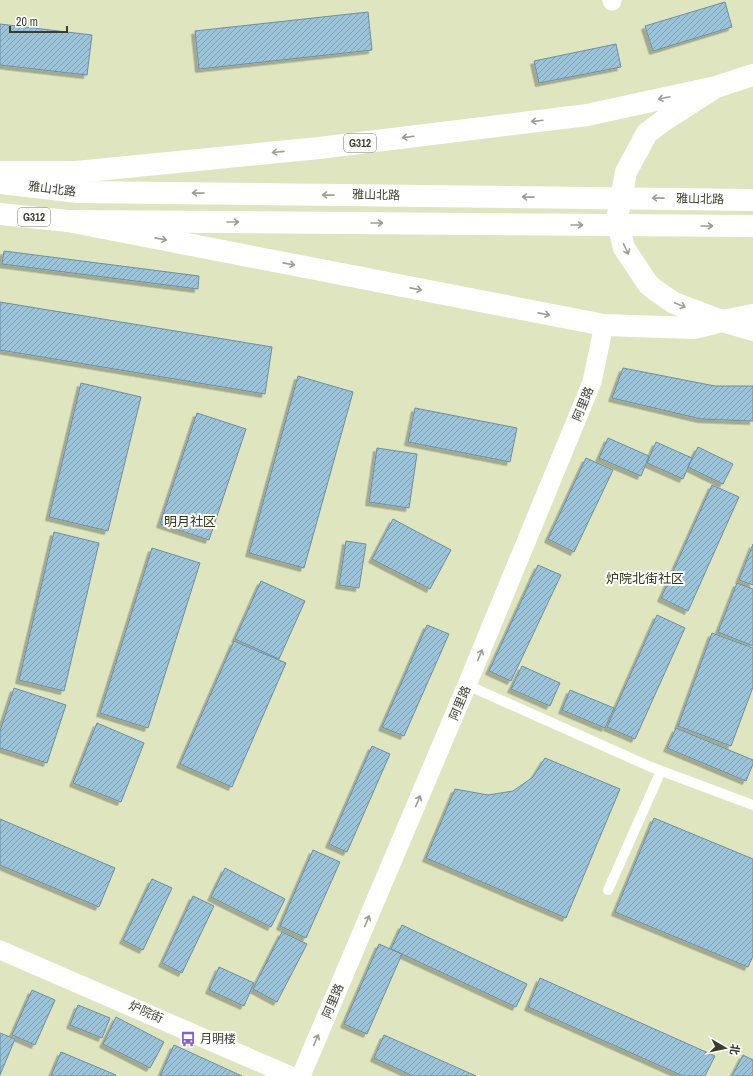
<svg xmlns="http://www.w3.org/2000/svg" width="753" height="1076" font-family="'Archivo Narrow','Noto Sans SC',sans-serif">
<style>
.building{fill:url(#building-hatch);stroke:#6b8fa4;filter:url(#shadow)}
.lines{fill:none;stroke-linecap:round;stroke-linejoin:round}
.service{stroke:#fff;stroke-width:10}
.minor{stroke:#fff;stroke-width:19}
.primary{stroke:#fff;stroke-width:22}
.trunk{stroke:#fff;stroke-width:22}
.oneway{stroke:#9c9e96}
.labels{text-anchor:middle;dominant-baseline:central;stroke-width:4;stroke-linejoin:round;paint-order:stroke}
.shield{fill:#fff;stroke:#75776c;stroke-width:1}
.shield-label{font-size:11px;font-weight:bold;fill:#3a3d2d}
.street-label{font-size:12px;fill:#3a3d2d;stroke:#fff}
.poi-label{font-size:12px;fill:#3a3d2d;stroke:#fff;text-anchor:start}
.neighbourhood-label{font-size:13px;fill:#313515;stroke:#fff}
</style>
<defs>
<pattern id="building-hatch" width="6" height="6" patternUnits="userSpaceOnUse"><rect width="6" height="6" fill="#9dc3d9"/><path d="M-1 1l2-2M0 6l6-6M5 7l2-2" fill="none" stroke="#81a0b0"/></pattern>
<filter id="shadow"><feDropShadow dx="-3.5" dy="3.5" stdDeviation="0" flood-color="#0004"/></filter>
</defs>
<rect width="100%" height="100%" fill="#dfe5bf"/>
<path class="building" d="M725,2L732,27L653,51L645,26Z
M368,12L372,50L199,69L195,31Z
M0,24L92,35L87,75L0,65Z
M616,44L621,67L539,83L534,61Z
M4,251L199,276L198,289L2,264Z
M0,302L272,347L265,394L0,350Z
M623,368L715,386H753V421L701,419L612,398Z
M298,376L353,392L304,568L249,553Z
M81,383L141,397L108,531L49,517Z
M415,408L517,428L510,462L408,442Z
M197,413L246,429L209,540L160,524Z
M608,438L649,456L641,476L599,458Z
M656,442L692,458L683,479L647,463Z
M698,447L733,464L723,484L688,467Z
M377,448L417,454L409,508L369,502Z
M586,458L613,470L574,552L548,539Z
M712,485L739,497L688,611L661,598Z
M393,519L451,550L430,589L372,559Z
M54,532L99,543L64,691L19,680Z
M346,541L366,544L359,588L339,585Z
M753,544V585L739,580Z
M152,548L200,563L148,728L100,713Z
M538,565L561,575L511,681L489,671Z
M261,581L305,601L279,659L235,639Z
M737,583L753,589V646L718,632Z
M657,615L685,628L635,739L607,727Z
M427,625L449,634L404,736L382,727Z
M712,633L753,648V687L731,746L678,726Z
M234,641L286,663L232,787L180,764Z
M522,666L560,683L550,706L511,689Z
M14,688L66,705L47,763L0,748V731Z
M570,690L614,708L605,728L562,710Z
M97,723L144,743L121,802L73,783Z
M676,728L753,760V764L746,781L667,748Z
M372,746L390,754L347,852L329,844Z
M545,758L620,789L566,918L426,858L455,789L488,795L513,791L533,777Z
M654,818L753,859V956L748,967L615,912Z
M0,819L115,868L99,907L0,865Z
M313,850L340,862L306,938L280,926Z
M225,868L285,899L271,927L211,897Z
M152,879L172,888L143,950L123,940Z
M193,896L214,906L182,973L162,963Z
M402,925L527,984L516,1007L391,949Z
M282,932L307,944L277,1002L253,989Z
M379,944L402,954L367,1034L344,1024Z
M219,967L254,983L244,1006L209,990Z
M540,978L715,1056L705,1076H683L528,1007Z
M32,990L55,1000L35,1045L12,1035Z
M78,1005L110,1018L102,1038L70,1025Z
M116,1017L164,1042L150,1068L103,1044Z
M0,1033L15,1039L0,1075Z
M384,1035L476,1076H413L374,1058Z
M174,1045L242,1076H160Z
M61,1052L116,1075L115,1076H51Z
M743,1055L753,1060V1076H732Z"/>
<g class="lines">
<path class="service" d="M467,685L651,767L753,805
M608,890L661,771"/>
<path class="minor" d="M612,0V1
M0,950L291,1076
M301,1076L467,685L592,382L604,325"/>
<path class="primary" d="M753,75L716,87L663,121L647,133L626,172L617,219L624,248L648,284L655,290L674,303L722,321L753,330
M0,172H76L319,148L587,115L716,87
M0,214L68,221L604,325L694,328L722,321"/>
<path class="trunk" d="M0,183L78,192L753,200
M68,221L753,226
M722,321L753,315"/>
</g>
<defs><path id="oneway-shaft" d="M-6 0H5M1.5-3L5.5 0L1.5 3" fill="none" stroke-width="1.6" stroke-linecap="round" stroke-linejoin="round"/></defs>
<g class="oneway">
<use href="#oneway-shaft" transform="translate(664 98) rotate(168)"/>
<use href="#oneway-shaft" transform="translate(537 121) rotate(173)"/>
<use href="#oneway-shaft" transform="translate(408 137) rotate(173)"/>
<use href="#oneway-shaft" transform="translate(278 152) rotate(174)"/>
<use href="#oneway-shaft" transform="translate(198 193) rotate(-179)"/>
<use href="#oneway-shaft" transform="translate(328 195) rotate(-179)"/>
<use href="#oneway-shaft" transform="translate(528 197) rotate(-179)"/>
<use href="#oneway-shaft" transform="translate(658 198) rotate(-179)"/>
<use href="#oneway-shaft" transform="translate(233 222)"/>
<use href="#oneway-shaft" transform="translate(377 223)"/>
<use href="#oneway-shaft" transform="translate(577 225)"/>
<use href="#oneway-shaft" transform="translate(707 226)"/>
<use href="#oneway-shaft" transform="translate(161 239) rotate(11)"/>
<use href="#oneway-shaft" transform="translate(626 249) rotate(65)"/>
<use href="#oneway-shaft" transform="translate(289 264) rotate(11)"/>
<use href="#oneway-shaft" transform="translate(416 289) rotate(11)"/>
<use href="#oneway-shaft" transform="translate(680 305) rotate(22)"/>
<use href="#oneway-shaft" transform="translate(544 314) rotate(11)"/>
<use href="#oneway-shaft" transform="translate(480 655) rotate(-68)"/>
<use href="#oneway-shaft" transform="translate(418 801) rotate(-67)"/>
<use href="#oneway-shaft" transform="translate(367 921) rotate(-67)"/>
<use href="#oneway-shaft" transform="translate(316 1040) rotate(-67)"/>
</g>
<defs>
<g id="bus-bare" transform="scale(1.2)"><path d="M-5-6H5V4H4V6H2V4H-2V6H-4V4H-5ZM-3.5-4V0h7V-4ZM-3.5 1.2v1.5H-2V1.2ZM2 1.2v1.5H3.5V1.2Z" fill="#865fd9" stroke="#fff" stroke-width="2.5" paint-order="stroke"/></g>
</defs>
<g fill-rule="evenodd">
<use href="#bus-bare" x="188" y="1039"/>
</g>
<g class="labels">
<g class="shield">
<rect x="344" y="134" width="32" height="18" rx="3"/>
<rect x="18" y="208" width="32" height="18" rx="3"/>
</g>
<g class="shield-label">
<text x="360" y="143">G312</text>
<text x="34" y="217">G312</text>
</g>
<g class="street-label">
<text transform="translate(52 189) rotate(7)">雅山北路</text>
<text transform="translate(376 195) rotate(1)">雅山北路</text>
<text transform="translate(700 199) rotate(1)">雅山北路</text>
<text transform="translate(583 404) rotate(-68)">阿里路</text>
<text transform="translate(460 703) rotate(-67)">阿里路</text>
<text transform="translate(333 1001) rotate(-67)">阿里路</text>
<text transform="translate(146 1012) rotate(24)">炉院街</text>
</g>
<g class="poi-label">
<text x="200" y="1039">月明楼</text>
</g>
<g class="neighbourhood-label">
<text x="190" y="521">明月社区</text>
<text x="645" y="578">炉院北街社区</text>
</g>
</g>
<g transform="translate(725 1048) rotate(99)" stroke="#ffffff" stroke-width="3" paint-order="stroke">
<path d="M0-3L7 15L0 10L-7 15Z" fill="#3a3d2d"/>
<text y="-6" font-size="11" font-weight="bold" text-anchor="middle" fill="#3a3d2d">北</text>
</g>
<path d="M10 26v6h57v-6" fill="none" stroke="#3a3d2d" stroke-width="2"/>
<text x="16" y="26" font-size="12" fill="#3a3d2d" stroke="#ffffff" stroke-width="3" paint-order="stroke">20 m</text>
</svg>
